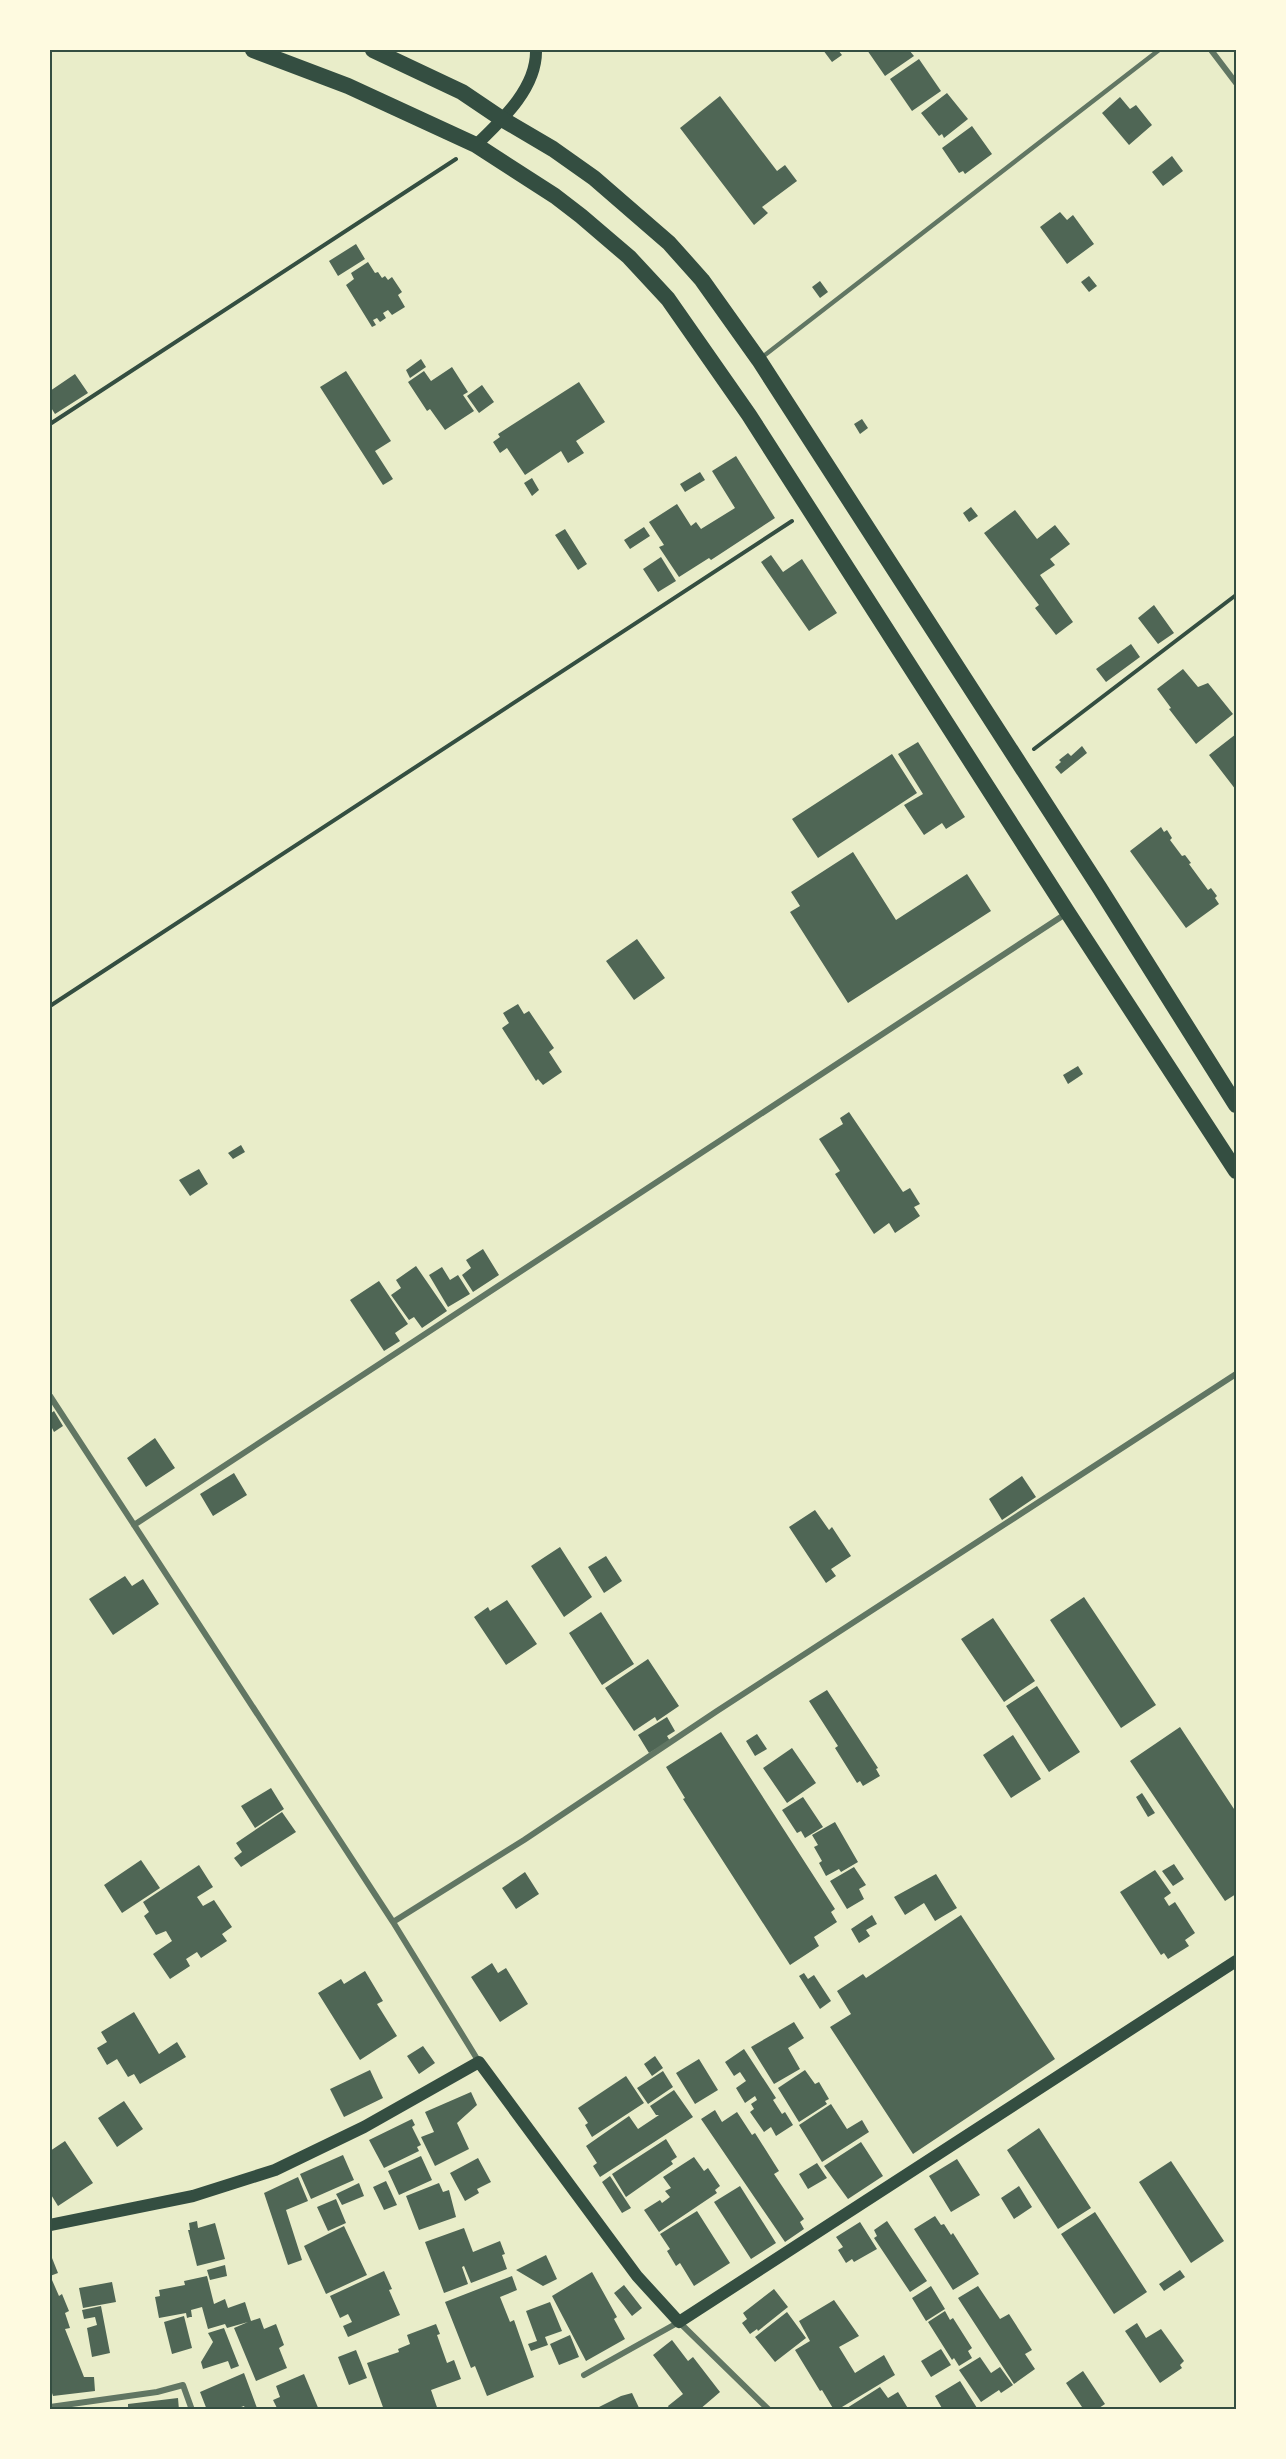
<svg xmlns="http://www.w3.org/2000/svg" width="1286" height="2459" font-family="Lato,sans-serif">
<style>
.building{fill:#4f6655}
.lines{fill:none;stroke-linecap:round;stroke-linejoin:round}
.path{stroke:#344e41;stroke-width:4}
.service{stroke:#617663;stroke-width:4.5}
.minor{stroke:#617663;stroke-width:6}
.secondary{stroke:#344e41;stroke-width:12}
.trunk{stroke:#344e41;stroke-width:16}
.neatline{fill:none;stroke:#344e41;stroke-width:2}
</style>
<rect width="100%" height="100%" fill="#e9edc9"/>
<path class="building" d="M823,50H838L842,55L832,62Z
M867,50H909L914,56L885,76Z
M919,59L941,91L912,111L890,79Z
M947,93L968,119L944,138L942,134L939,136L921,113Z
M720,96L777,171L785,165L797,181L762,207L768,213L754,225L680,128Z
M1120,97L1130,109L1136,105L1152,125L1129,145L1102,113Z
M972,126L992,154L965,174L963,171L959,173L942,148Z
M1172,156L1183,171L1163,186L1152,172Z
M1060,212L1067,220L1073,215L1094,244L1067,264L1040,227Z
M356,244L365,259L338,276L329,261Z
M368,262L375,273L378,272L382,278L385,276L388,280L392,277L402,292L398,295L405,307L392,315L388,310L383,313L386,318L380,322L377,318L373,320L376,325L372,327L346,285L354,279L351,273Z
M1089,276L1097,286L1089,292L1081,282Z
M820,281L828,292L820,298L812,287Z
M421,359L426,367L410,378L406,370Z
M452,367L468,392L463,395L474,411L445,430L430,409L427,411L408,382L424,371L431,381Z
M346,371L391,441L375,451L393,479L383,485L320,387Z
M75,374L88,393L55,414L50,406V391Z
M579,382L605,422L576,441L584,453L568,463L561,451L525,475L507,448L500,453L493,442L500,437L498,434Z
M482,385L494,402L479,413L467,396Z
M862,419L868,428L860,434L854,424Z
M736,456L775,518L711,560L709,558L679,577L659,547L664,545L649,522L677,504L691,526L696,522L701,529L735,508L712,471Z
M700,472L705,480L685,492L680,484Z
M532,478L539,490L532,496L524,483Z
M971,507L978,516L969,522L963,513Z
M1015,510L1037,539L1055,525L1070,544L1050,559L1055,565L1040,575L1073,622L1056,635L1035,608L1039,605L984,533Z
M644,527L650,536L630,549L624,540Z
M565,529L587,564L578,570L555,535Z
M771,555L783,572L802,559L837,613L809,631L761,562Z
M661,557L676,581L658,592L643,569Z
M1154,605L1174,633L1158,644L1138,618Z
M1131,644L1140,657L1106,682L1096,669Z
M1183,669L1198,687L1208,683L1233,714L1196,744L1169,709L1171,708L1157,689Z
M1236,734V790L1209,755Z
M918,742L965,817L946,829L942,823L924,835L904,805L923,794L898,754Z
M1082,746L1087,753L1061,774L1055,767L1061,762L1059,760L1068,753L1071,756Z
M892,754L917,793L818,858L792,819Z
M1161,827L1164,832L1167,830L1172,838L1170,840L1182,856L1185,855L1191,863L1189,864L1208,890L1211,888L1217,896L1215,898L1219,904L1186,928L1130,851Z
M853,852L896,920L967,874L991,911L848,1003L790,912L800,906L791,892Z
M637,939L665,978L634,1000L606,961Z
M518,1004L524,1014L529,1011L554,1048L549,1052L562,1072L543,1085L538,1079L536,1081L502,1028L509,1023L503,1013Z
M1078,1066L1083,1074L1068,1084L1063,1075Z
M849,1112L903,1192L910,1188L920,1204L914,1207L920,1216L895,1233L889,1223L874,1234L835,1174L840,1171L819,1139L843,1124L840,1118Z
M241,1145L245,1152L233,1159L228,1153Z
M199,1169L208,1184L190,1196L179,1180Z
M483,1249L499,1275L473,1292L462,1275L471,1268L466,1260Z
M416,1266L447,1311L422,1328L414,1317L409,1320L391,1295L401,1288L396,1280Z
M442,1267L450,1280L458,1275L470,1294L448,1307L429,1275Z
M379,1281L408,1324L395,1333L400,1341L384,1351L350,1300Z
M54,1411L63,1426L54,1432L50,1424V1414Z
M155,1438L175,1468L146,1487L127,1458Z
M234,1473L247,1495L213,1516L200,1494Z
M1022,1476L1036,1497L1002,1520L989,1499Z
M815,1510L829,1530L832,1527L851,1556L831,1569L836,1576L826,1583L789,1527Z
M560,1547L592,1597L564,1617L531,1566Z
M606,1556L622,1581L604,1593L588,1567Z
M125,1576L132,1586L143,1579L159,1604L113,1635L89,1599Z
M1084,1597L1156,1705L1121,1728L1050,1620Z
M507,1600L537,1644L506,1665L474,1617L488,1607L490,1611Z
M601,1612L634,1664L602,1685L569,1633Z
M993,1618L1035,1681L1004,1702L961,1639Z
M648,1659L679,1706L657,1721L655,1717L634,1731L605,1688Z
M1037,1686L1080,1752L1049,1772L1006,1706Z
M827,1690L878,1768L876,1769L880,1776L863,1786L860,1781L857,1783L835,1748L838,1746L809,1701Z
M667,1717L675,1731L667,1736L670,1741L649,1753L638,1735Z
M1180,1727L1236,1812V1894L1225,1901L1130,1761Z
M721,1732L835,1909L831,1912L837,1922L814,1937L819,1946L790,1965L683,1799L685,1798L666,1767Z
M757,1734L767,1749L755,1756L746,1741Z
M1013,1735L1041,1779L1011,1798L983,1755Z
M792,1748L816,1783L787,1803L763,1768Z
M271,1788L284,1809L255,1828L241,1806Z
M1142,1793L1155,1813L1148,1817L1136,1797Z
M803,1797L823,1827L805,1838L801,1831L797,1833L782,1810Z
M282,1812L296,1832L241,1867L234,1858L242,1852L236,1843Z
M835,1822L858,1862L841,1872L839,1869L826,1876L819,1863L822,1861L814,1847L818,1845L812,1835Z
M141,1860L160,1888L122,1913L104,1885Z
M1174,1864L1184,1879L1173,1886L1162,1871Z
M199,1865L213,1887L197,1897L203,1906L214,1900L232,1927L222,1934L227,1941L201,1958L197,1952L186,1959L190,1966L170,1979L153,1954L172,1941L166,1931L156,1935L144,1916L149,1912L143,1902Z
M854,1867L866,1885L859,1889L864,1899L847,1909L830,1881Z
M1155,1870L1171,1893L1164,1898L1169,1906L1175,1902L1195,1933L1185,1940L1189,1946L1168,1959L1164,1953L1161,1955L1120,1892Z
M525,1872L539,1894L516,1909L502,1888Z
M936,1874L957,1908L935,1921L924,1903L905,1915L894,1897Z
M872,1915L877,1924L866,1930L870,1936L859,1943L851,1929Z
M961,1915L1055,2059L913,2154L830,2027L851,2014L837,1991L863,1974L866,1978Z
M492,1963L498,1973L506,1968L528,2004L500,2022L471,1977Z
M365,1971L383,2001L377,2004L397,2036L360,2060L318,1993L341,1979L344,1984Z
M804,1973L808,1979L814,1975L831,2001L820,2009L799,1976Z
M134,2012L159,2054L177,2042L186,2057L140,2084L134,2074L128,2077L117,2059L107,2065L97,2048L107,2042L101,2032Z
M794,2022L804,2038L788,2048L800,2069L774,2084L751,2047Z
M423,2046L435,2063L419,2074L407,2056Z
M744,2049L776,2098L773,2100L782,2114L785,2112L793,2125L776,2136L771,2127L764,2132L750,2112L754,2109L751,2104L757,2100L755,2096L745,2103L736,2088L746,2081L740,2072L734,2076L725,2062Z
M655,2056L663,2068L652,2076L644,2064Z
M699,2059L718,2090L695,2104L676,2073Z
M370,2070L383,2098L344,2117L330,2089Z
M805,2070L815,2084L819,2082L829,2099L825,2101L827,2104L799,2122L778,2088Z
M663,2071L673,2087L648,2104L637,2088Z
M626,2076L644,2103L592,2137L585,2125L588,2123L578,2108Z
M674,2090L693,2117L600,2177L593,2166L597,2163L586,2146L629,2116L638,2129L659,2115H656L650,2106Z
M471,2092L477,2105L457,2123L469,2149L435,2166L421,2137L434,2132L425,2112Z
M124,2101L143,2129L117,2147L98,2118Z
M831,2104L847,2129L862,2120L869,2132L822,2162L799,2125Z
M715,2110L722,2122L737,2112L752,2135L755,2133L779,2171L774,2174L804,2219L800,2222L804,2229L785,2242L701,2119Z
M412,2119L415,2125L412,2127L421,2145L417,2147L419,2151L384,2168L369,2140Z
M1039,2128L1091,2208L1058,2229L1007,2150Z
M666,2139L677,2157L671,2161L673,2164L626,2197L612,2174Z
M65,2141L93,2183L58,2206L50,2193V2151Z
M861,2142L883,2176L848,2199L824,2166Z
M343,2155L354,2180L311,2199L300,2174Z
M421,2156L432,2180L399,2195L388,2171Z
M694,2157L704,2171L708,2168L720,2186L715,2190L717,2193L659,2232L644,2210L660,2200L662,2203L670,2197L665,2191L671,2188L663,2177Z
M478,2158L491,2182L477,2189L479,2193L465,2201L450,2173Z
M957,2159L980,2195L951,2212L929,2176Z
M1171,2161L1224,2241L1191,2263L1139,2182Z
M817,2163L827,2178L808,2189L799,2174Z
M610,2176L631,2208L622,2213L602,2182Z
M298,2177L308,2201L286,2210L302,2260L288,2265L264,2193Z
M386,2181L397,2205L384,2210L373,2187Z
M359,2183L364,2196L342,2205L336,2194Z
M439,2183L443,2192L449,2190L456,2217L419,2230L406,2196Z
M740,2186L776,2243L751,2259L714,2202Z
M1019,2186L1032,2207L1014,2219L1001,2198Z
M336,2199L346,2223L328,2231L317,2207Z
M697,2211L730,2263L694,2286L680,2263L676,2266L667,2251L670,2249L660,2234Z
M1095,2212L1147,2292L1114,2314L1061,2234Z
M935,2216L941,2225L944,2224L951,2235L953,2233L979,2274L953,2290L914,2229Z
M197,2221L198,2228L215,2223L225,2259L197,2266L188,2230H190L189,2223Z
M887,2221L927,2281L910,2292L874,2238L877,2236L874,2230Z
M860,2222L877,2249L854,2262L852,2259L846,2263L838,2250L843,2247L836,2237Z
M344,2226L367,2275L326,2294L304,2246Z
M464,2228L473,2252L500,2241L505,2254L502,2255L507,2269L471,2283L464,2266L462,2267L468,2284L444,2293L425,2242Z
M546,2255L557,2279L543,2286L516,2270Z
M52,2258L58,2273L50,2276V2259Z
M225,2265L227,2276L210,2280L207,2270Z
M1180,2270L1185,2277L1164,2291L1159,2284Z
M384,2271L392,2289L389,2290L400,2315L348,2337L343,2326L352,2322L348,2314L340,2318L330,2296Z
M592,2272L617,2317L614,2319L625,2339L586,2361L552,2296Z
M207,2276L214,2304L225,2299L228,2308L245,2302L251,2321L260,2318L264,2329L276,2324L284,2345L279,2348L287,2368L256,2381L234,2328L248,2322L227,2328L225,2324L208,2329L202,2307L191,2310L192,2317H190L187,2318L186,2313L159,2318L155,2297L160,2296L159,2290L185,2285L184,2281Z
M512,2276L517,2290L500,2297L510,2322L514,2320L534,2377L487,2396L475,2366L471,2368L445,2302Z
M50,2280H52L59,2296L62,2294L69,2311L65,2313L70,2328L65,2329L84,2377H94L95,2391L53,2396L50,2387Z
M112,2282L116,2302L83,2308L79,2288Z
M624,2285L642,2308L632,2316L614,2293Z
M931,2286L945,2309L926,2321L912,2298Z
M978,2286L1000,2319L1009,2314L1032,2350L1025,2354L1035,2369L1014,2384L958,2298Z
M774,2289L788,2307L758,2331L757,2329L750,2334L742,2323L747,2319L743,2313Z
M834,2300L859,2336L839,2347L855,2373L884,2355L895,2375L837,2410H834L822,2390L820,2391L795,2350L810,2341L799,2321Z
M550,2302L562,2331L545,2337L548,2345L531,2351L528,2344L537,2341L526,2311Z
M101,2306L110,2353L92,2357L87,2328L97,2325L95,2317L84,2319L82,2310Z
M945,2311L950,2320L953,2318L972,2348L968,2351L972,2358L959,2366L954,2358L952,2360L928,2322Z
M787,2312L806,2338L775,2362L755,2337Z
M184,2316L192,2348L172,2354L164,2322Z
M1137,2323L1146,2338L1161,2329L1184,2361L1180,2365L1182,2368L1160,2383L1125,2331Z
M436,2324L440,2334L437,2335L447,2363L454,2360L461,2379L431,2390L438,2410H384L367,2363L399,2352L398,2349L410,2344L407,2335Z
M224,2328L239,2366L231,2369L228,2361L203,2369L201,2362L213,2342L208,2333Z
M570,2335L579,2357L559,2365L550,2344Z
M672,2340L688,2361L693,2357L720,2392L699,2410H670L668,2406L683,2394L653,2355Z
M941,2349L951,2365L931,2377L921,2361Z
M356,2350L367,2378L349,2385L338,2357Z
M980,2357L991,2373L1000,2367L1013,2385L1001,2393L999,2390L981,2402L959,2370Z
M1083,2371L1105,2404L1096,2410H1084L1066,2383Z
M244,2373L257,2408L246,2410L244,2406L233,2410H207L200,2392Z
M304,2374L319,2410H278L273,2400L280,2397L276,2386Z
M960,2381L977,2408L943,2410L935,2396Z
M880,2387L888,2398L898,2392L909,2410H849L847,2408Z
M632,2393L640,2410H593L621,2396Z
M178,2398L179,2410H128V2404Z"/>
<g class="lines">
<path class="path" d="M50,424L456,159
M1034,749L1236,595
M50,1006L792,521"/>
<path class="service" d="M761,358L1159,50"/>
<path class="minor" d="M1211,50L1236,83
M50,1396L393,1922L479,2062
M134,1525L1067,913
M393,1922L524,1840L717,1711L1236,1374
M584,2375L679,2322L769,2410
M50,2407L157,2392L183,2385L192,2410"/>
<path class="secondary" d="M476,145C502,120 537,88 536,50
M50,2225L193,2196L275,2170L364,2127L479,2062L637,2276L679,2322L1236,1961"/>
<path class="trunk" d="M253,50L348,86L476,145L555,196L581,216L629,257L668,299L749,415L1068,913L1236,1171
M373,50L462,92L502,119L553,149L594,178L669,243L702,280L759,360L1099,887L1236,1105"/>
</g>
<rect width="1286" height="2459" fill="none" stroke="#fefae0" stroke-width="102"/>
<rect x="51" y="51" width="1184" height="2357" class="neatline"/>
</svg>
